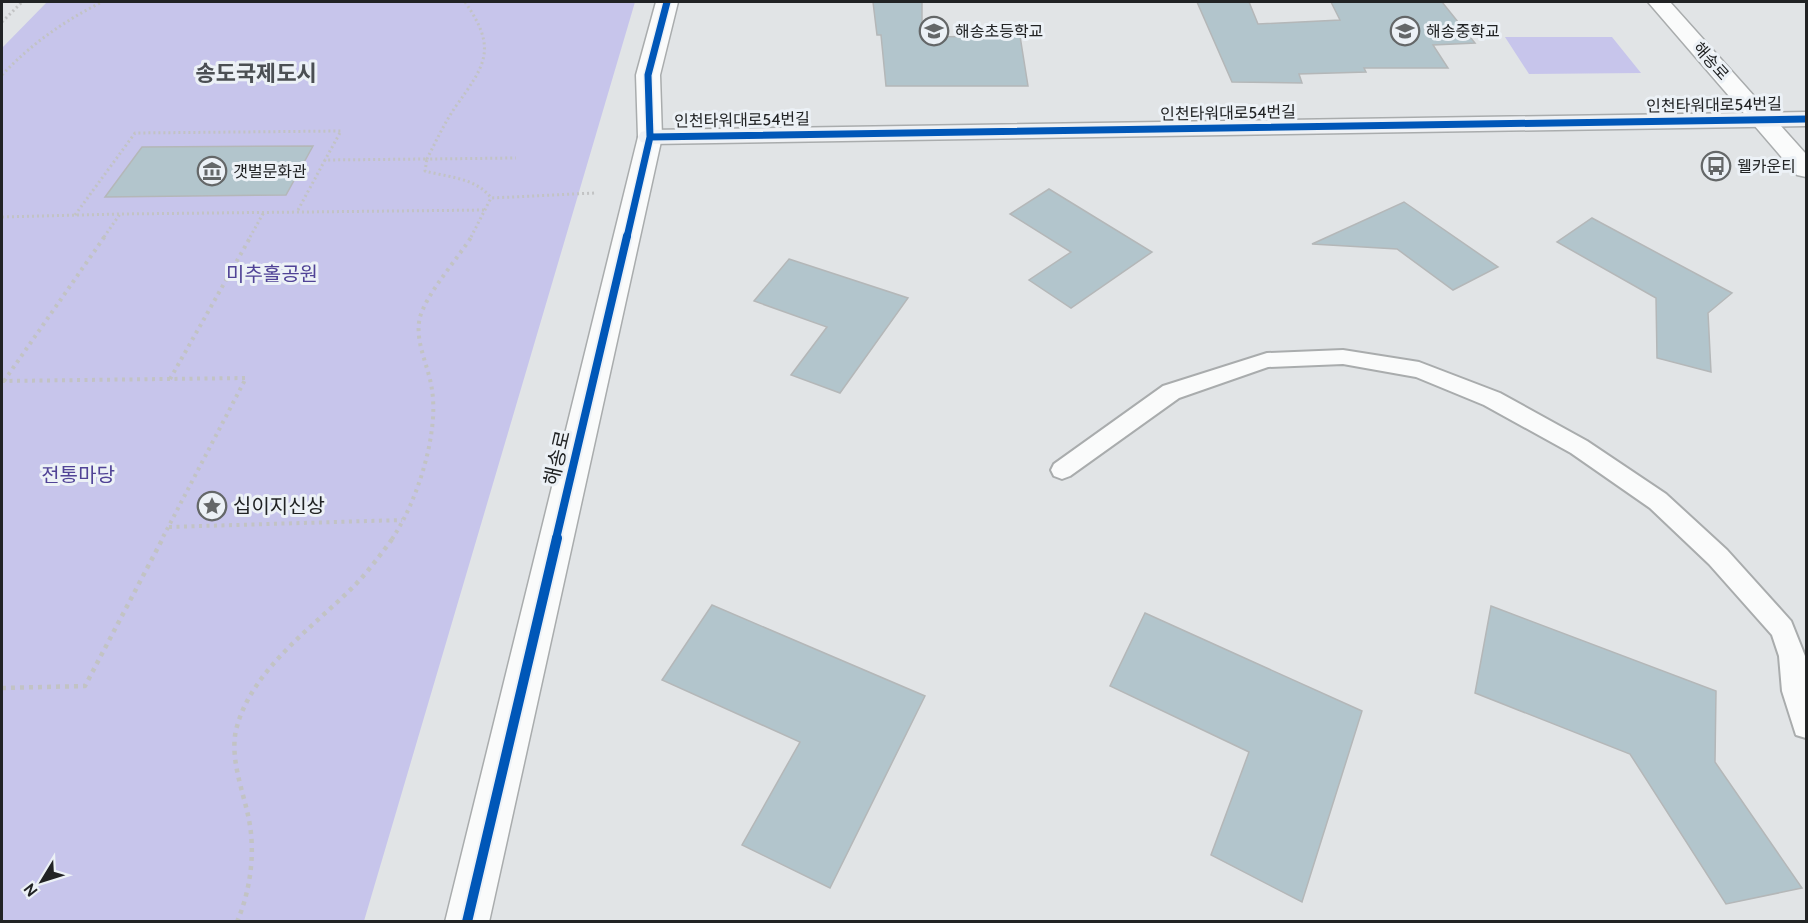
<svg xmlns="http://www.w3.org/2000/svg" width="1808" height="923" font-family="Cabin,'Noto Sans KR',sans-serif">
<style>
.green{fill:#c7c5eb}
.building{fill:#b2c5cc;stroke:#b4b7b8;stroke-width:1.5}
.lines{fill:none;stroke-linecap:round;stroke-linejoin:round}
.lane-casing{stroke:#a9acad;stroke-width:4}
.street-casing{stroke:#a9acad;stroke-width:3}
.secondary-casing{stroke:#a9acad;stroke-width:3}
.path-far2{stroke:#c2c3c4;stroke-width:3;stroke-dasharray:2 3;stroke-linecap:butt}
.path-far1{stroke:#c2c3c4;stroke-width:4;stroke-dasharray:3 4.5;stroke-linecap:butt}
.path{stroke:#c2c3c4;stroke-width:4.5;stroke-dasharray:4 5;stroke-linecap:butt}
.lane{fill:#fafbfb;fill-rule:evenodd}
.street{fill:#fafbfb;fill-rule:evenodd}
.secondary{fill:#eff1f4;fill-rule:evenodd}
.cycleway-far2-casing{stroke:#ecf1f6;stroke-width:10}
.cycleway-far1-casing{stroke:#ecf1f6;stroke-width:12}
.cycleway-casing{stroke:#ecf1f6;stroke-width:14}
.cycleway-far2{stroke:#0057b8;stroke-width:7}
.cycleway-far1{stroke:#0057b8;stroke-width:8}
.cycleway{stroke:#0057b8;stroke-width:10}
.labels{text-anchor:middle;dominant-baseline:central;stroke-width:6;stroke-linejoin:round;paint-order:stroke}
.far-poi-label{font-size:16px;fill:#212324;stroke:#ecf1f6;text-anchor:start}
.far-street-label{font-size:16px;fill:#212324;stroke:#ecf1f6}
.park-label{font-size:20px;fill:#504396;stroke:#ecf1f6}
.street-label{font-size:20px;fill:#212324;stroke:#ecf1f6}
.poi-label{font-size:20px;fill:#212324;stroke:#ecf1f6;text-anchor:start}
.far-district-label{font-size:22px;font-weight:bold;fill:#4b4f53;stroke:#ecf1f6}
</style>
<rect width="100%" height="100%" fill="#e1e4e6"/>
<path class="green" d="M47,2H635L364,921H2V48Z
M1505,37H1612L1641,73L1529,74Z"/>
<path class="building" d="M873,2H922V37L1020,36L1028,86H886L881,35H877Z
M1197,2H1249L1258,24L1340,20L1331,2H1442L1475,43L1433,45L1448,68H1364L1366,72L1299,74L1302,83L1232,82Z
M313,146L286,195L105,197L142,147Z
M1049,189L1152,252L1071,308L1029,280L1071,252L1010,214Z
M1404,202L1498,267L1453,290L1397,249L1312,244Z
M1592,218L1732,293L1708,313L1711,372L1657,358L1656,298L1557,242Z
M789,259L908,298L840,393L791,375L827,327L754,301Z
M712,605L925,696L830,888L742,845L800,742L662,680Z
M1491,606L1716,691L1715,762L1802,888L1726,904L1630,754L1475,693Z
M1145,613L1362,711L1302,902L1211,855L1249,752L1110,686Z"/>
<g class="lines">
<g class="lane-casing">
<path id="lane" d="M1343,350L1419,362L1500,393L1587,441L1666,494L1727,550L1791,621L1805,656L1806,738L1796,735L1782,691L1779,656L1772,635L1709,564L1650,508L1571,453L1484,405L1416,377L1343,364L1268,367L1179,398L1070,476L1062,479L1054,476L1051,470L1054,464L1163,386L1267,353Z"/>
</g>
<g class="street-casing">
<path id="street" d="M656,2H678L660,75L662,137L489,922H445L638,137L636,75Z
M1648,2H1670L1806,154V177L1797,175Z"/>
</g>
<g class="secondary-casing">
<path id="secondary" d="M1806,112V126L650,144L641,142L638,137L641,132L650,130Z"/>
</g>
<path class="path-far2" d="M465,2C498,49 485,65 456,106C445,122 436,141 427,159L516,158
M2,22L22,2
M2,75C31,44 64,21 102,2
M298,210L325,160L427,159L425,171C447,177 477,178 491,198
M75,215L135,133L341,131L325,160
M2,217L120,214
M104,237L120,214L487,210
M250,237L264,212
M471,237L491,198L595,193"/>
<path class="path-far1" d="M170,379L251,236
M2,381L246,378L162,539
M4,381L105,236
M169,527L402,520
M392,539C417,502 439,434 432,390C429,366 414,342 420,317C427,293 458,258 472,236"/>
<path class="path" d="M2,688L85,686L163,538
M237,922C251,889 256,850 248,815C242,788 230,758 236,730C251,669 314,627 356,584C370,569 381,554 393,538"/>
<use href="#lane" class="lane"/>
<use href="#street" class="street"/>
<use href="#secondary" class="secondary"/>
<g class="cycleway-far2-casing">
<path id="cycleway-far2" d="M650,137L1806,119
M627,237L650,137L648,75L667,2"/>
</g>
<g class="cycleway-far1-casing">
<path id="cycleway-far1" d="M556,539L627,236"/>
</g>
<g class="cycleway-casing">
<path id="cycleway" d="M467,922L557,538"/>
</g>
<use href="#cycleway-far2" class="cycleway-far2"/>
<use href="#cycleway-far1" class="cycleway-far1"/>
<use href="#cycleway" class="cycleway"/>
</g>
<defs>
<g id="school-ring" transform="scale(1.5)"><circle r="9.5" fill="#ecf1f6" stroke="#646768" stroke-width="1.5"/><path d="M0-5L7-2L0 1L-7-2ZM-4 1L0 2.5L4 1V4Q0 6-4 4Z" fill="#646768"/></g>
<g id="bus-ring" transform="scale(1.5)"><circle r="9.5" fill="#ecf1f6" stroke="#646768" stroke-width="1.5"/><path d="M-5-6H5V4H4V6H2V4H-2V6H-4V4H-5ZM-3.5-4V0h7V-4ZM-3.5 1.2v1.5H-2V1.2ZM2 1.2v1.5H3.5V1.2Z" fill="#646768"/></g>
<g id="museum-ring" transform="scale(1.5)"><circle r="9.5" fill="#ecf1f6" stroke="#646768" stroke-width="1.5"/><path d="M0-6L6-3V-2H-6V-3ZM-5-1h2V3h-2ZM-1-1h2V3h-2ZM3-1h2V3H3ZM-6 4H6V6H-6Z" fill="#646768"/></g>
<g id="sight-ring" transform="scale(1.5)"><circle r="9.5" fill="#ecf1f6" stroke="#646768" stroke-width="1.5"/><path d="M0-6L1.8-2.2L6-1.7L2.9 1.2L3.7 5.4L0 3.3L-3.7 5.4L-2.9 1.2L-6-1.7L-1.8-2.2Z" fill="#646768"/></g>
</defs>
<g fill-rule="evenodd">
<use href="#school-ring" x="934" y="31"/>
<use href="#school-ring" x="1405" y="31"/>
<use href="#bus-ring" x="1716" y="166"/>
<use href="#museum-ring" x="212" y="171"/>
<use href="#sight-ring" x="212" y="506"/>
</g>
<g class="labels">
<g class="far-poi-label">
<text x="955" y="31">해송초등학교</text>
<text x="1426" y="31">해송중학교</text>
<text x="1737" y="166">웰카운티</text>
<text x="233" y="171">갯벌문화관</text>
</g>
<g class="far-street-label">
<text transform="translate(1711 61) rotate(48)">해송로</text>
<text transform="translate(1714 105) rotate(-1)">인천타워대로54번길</text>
<text transform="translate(1228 113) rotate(-1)">인천타워대로54번길</text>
<text transform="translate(742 120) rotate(-1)">인천타워대로54번길</text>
</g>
<g class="park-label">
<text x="272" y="274">미추홀공원</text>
<text x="78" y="475">전통마당</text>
</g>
<g class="street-label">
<text transform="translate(557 458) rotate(-77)">해송로</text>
</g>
<g class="poi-label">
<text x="233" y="506">십이지신상</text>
</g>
<g class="far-district-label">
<text x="256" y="73">송도국제도시</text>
</g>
</g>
<rect width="1808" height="923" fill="none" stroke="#212324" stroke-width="6"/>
<g transform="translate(42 881) rotate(232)" stroke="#ecf1f6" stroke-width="4.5" paint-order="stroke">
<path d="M0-4.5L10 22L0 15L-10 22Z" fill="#212324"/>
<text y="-9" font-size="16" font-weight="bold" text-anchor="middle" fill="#212324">N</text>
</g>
</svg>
